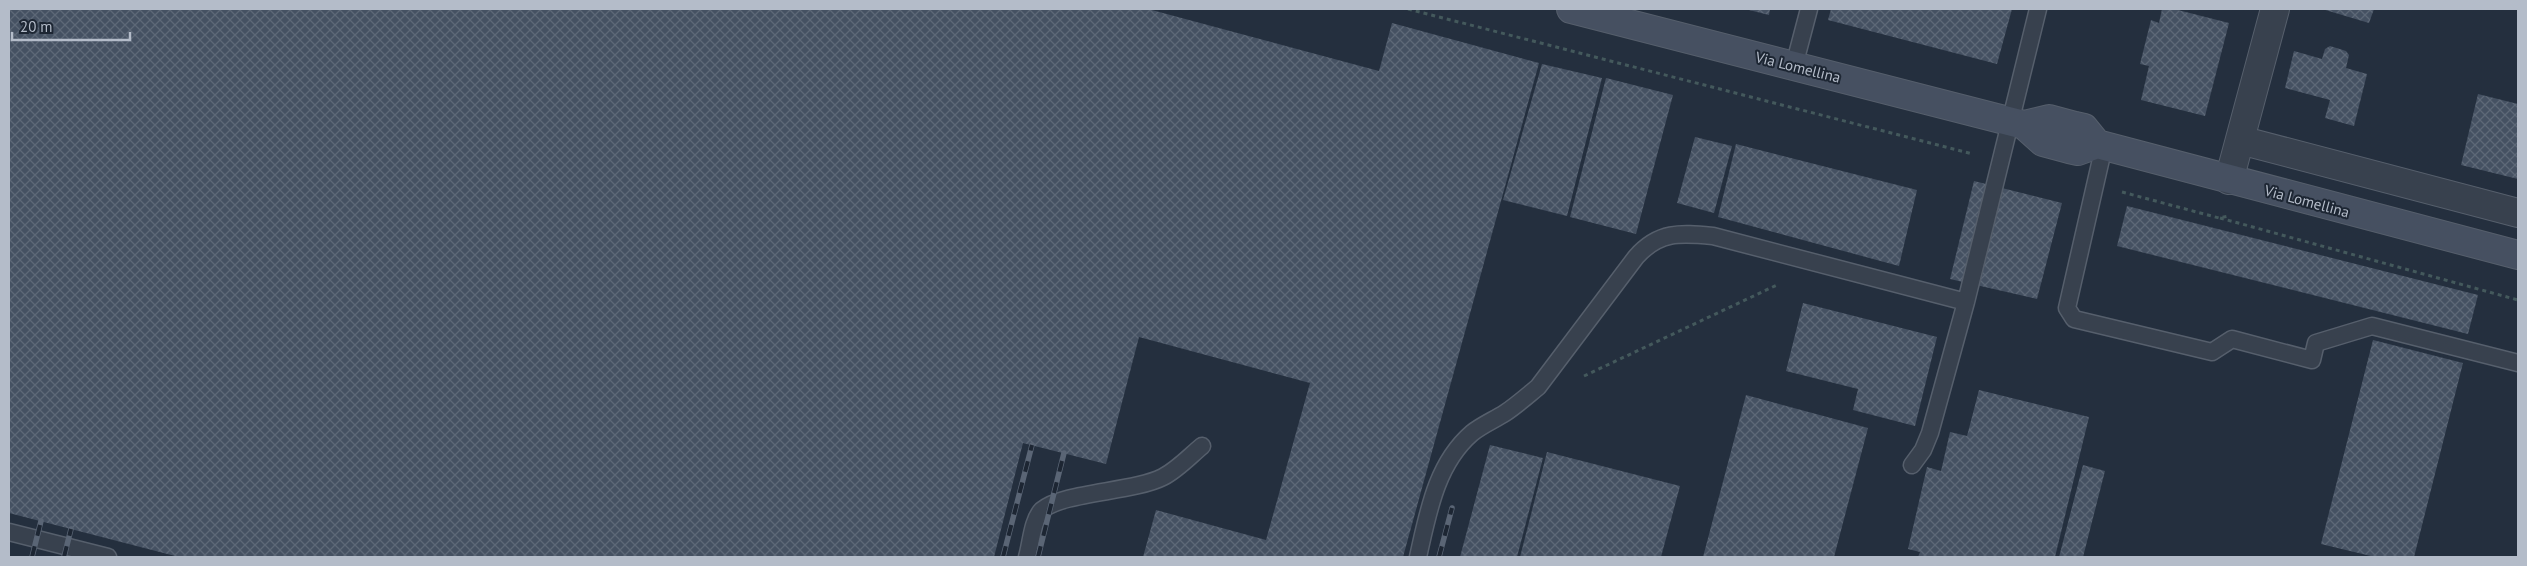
<svg xmlns="http://www.w3.org/2000/svg" width="2527" height="566" font-family="'PT Sans',sans-serif">
<style>
.building{fill:url(#building-cross-hatch)}
.lines{fill:none;stroke-linecap:round;stroke-linejoin:round}
.service-casing{stroke:#565f6c;stroke-width:19}
.minor-casing{stroke:#565f6c;stroke-width:30}
.secondary-casing{stroke:#565f6c;stroke-width:30}
.path{stroke:#44595c;stroke-width:3;stroke-dasharray:4 4;stroke-linecap:butt}
.service{stroke:#38414e;stroke-width:16}
.minor{stroke:#38414e;stroke-width:28}
.secondary{stroke:#465061;stroke-width:28}
.rail-casing{stroke:#5a6575;stroke-width:5.5}
.rail{stroke:#1d2633;stroke-width:4;stroke-dasharray:11;stroke-linecap:butt}
.labels{text-anchor:middle;dominant-baseline:central;stroke-width:4;stroke-linejoin:round;paint-order:stroke}
.street-label{font-size:15px;fill:#b4bcc9;stroke:#1d2633}
</style>
<defs>
<pattern id="building-cross-hatch" width="8" height="8" patternUnits="userSpaceOnUse" patternTransform="scale(1.25)"><rect width="8" height="8" fill="#455162"/><path d="M0 0l8 8M0 8l8-8" fill="none" stroke="#5d6877"/></pattern>
</defs>
<rect width="100%" height="100%" fill="#242f3e"/>
<path class="building" d="M9,9H1148L1379,71L1392,23L1539,63L1403,557H1143L1156,510L1266,540L1310,383L1139,337L1106,464L1023,443L994,557H179L9,513Z
M1745,9H1770L1769,15Z
M1831,9H2012L1997,64L1828,20Z
M2162,9H2174L2229,23L2205,116L2141,100L2149,66L2140,64L2151,20L2159,23Z
M2322,9H2374L2369,23Z
M2330,46L2346,51L2349,55L2346,68L2367,74L2354,126L2325,118L2330,100L2285,88L2294,51L2322,59L2325,49Z
M1542,64L1602,78L1567,216L1503,200Z
M1606,78L1673,95L1636,234L1570,217Z
M2478,94L2518,104V179L2461,165Z
M1695,137L1732,146L1714,213L1677,203Z
M1736,144L1917,190L1899,266L1718,217Z
M1974,181L2062,203L2037,299L1950,279Z
M2127,206L2478,295L2468,334L2117,246Z
M1803,303L1937,337L1915,426L1853,410L1858,389L1786,371Z
M2373,340L2463,363L2414,557H2375L2321,544Z
M1979,390L2089,417L2055,557H1918L1920,552L1908,549L1927,467L1941,471L1950,432L1967,436Z
M1746,395L1868,428L1834,557H1703Z
M1490,445L1543,458L1517,557H1460Z
M1547,452L1680,486L1661,557H1520Z
M2083,465L2105,471L2083,557H2059Z"/>
<g class="lines">
<g class="service-casing">
<path id="service" d="M1794,66L1809,9
M2104,146L2067,308L2074,319L2212,352L2232,339L2312,360L2316,343L2372,326L2518,363
M1912,465L1923,450L1930,433L1966,302L2038,9
M9,532L108,557
M1027,557C1031,544 1032,520 1042,510C1063,492 1134,492 1163,477C1177,470 1190,456 1202,446
M1418,557C1428,513 1436,464 1472,433C1482,425 1494,420 1505,413C1517,405 1527,396 1538,387L1636,257C1659,231 1680,233 1713,236L1966,302"/>
</g>
<g class="minor-casing">
<path id="minor" d="M2240,140L2518,213
M2229,180L2275,9"/>
</g>
<g class="secondary-casing">
<path id="secondary" d="M1571,9L2024,125L2043,142L2069,149L2078,151L2097,144L2518,255
M2024,125L2049,119L2075,126L2084,128L2097,144"/>
</g>
<path class="path" d="M1408,9L1973,154
M2122,192L2219,218L2229,216
M2220,218L2518,300
M1584,376L1779,284"/>
<use href="#service" class="service"/>
<use href="#minor" class="minor"/>
<use href="#secondary" class="secondary"/>
<g class="rail-casing">
<path id="rail" d="M32,557L41,521
M64,557L71,529
M1003,557L1032,445
M1038,557L1064,453
M1439,557L1452,508"/>
</g>
<use href="#rail" class="rail"/>
</g>
<g class="labels">
<g class="street-label">
<text transform="translate(1798 67) rotate(14)">Via Lomellina</text>
<text transform="translate(2307 201) rotate(15)">Via Lomellina</text>
</g>
</g>
<rect width="2527" height="566" fill="none" stroke="#b4bcc9" stroke-width="20"/>
<path d="M12 32v8h118v-8" fill="none" stroke="#b4bcc9" stroke-width="2.5"/>
<text x="20" y="32" font-size="15" fill="#b4bcc9" stroke="#1d2633" stroke-width="4" paint-order="stroke">20 m</text>
</svg>
